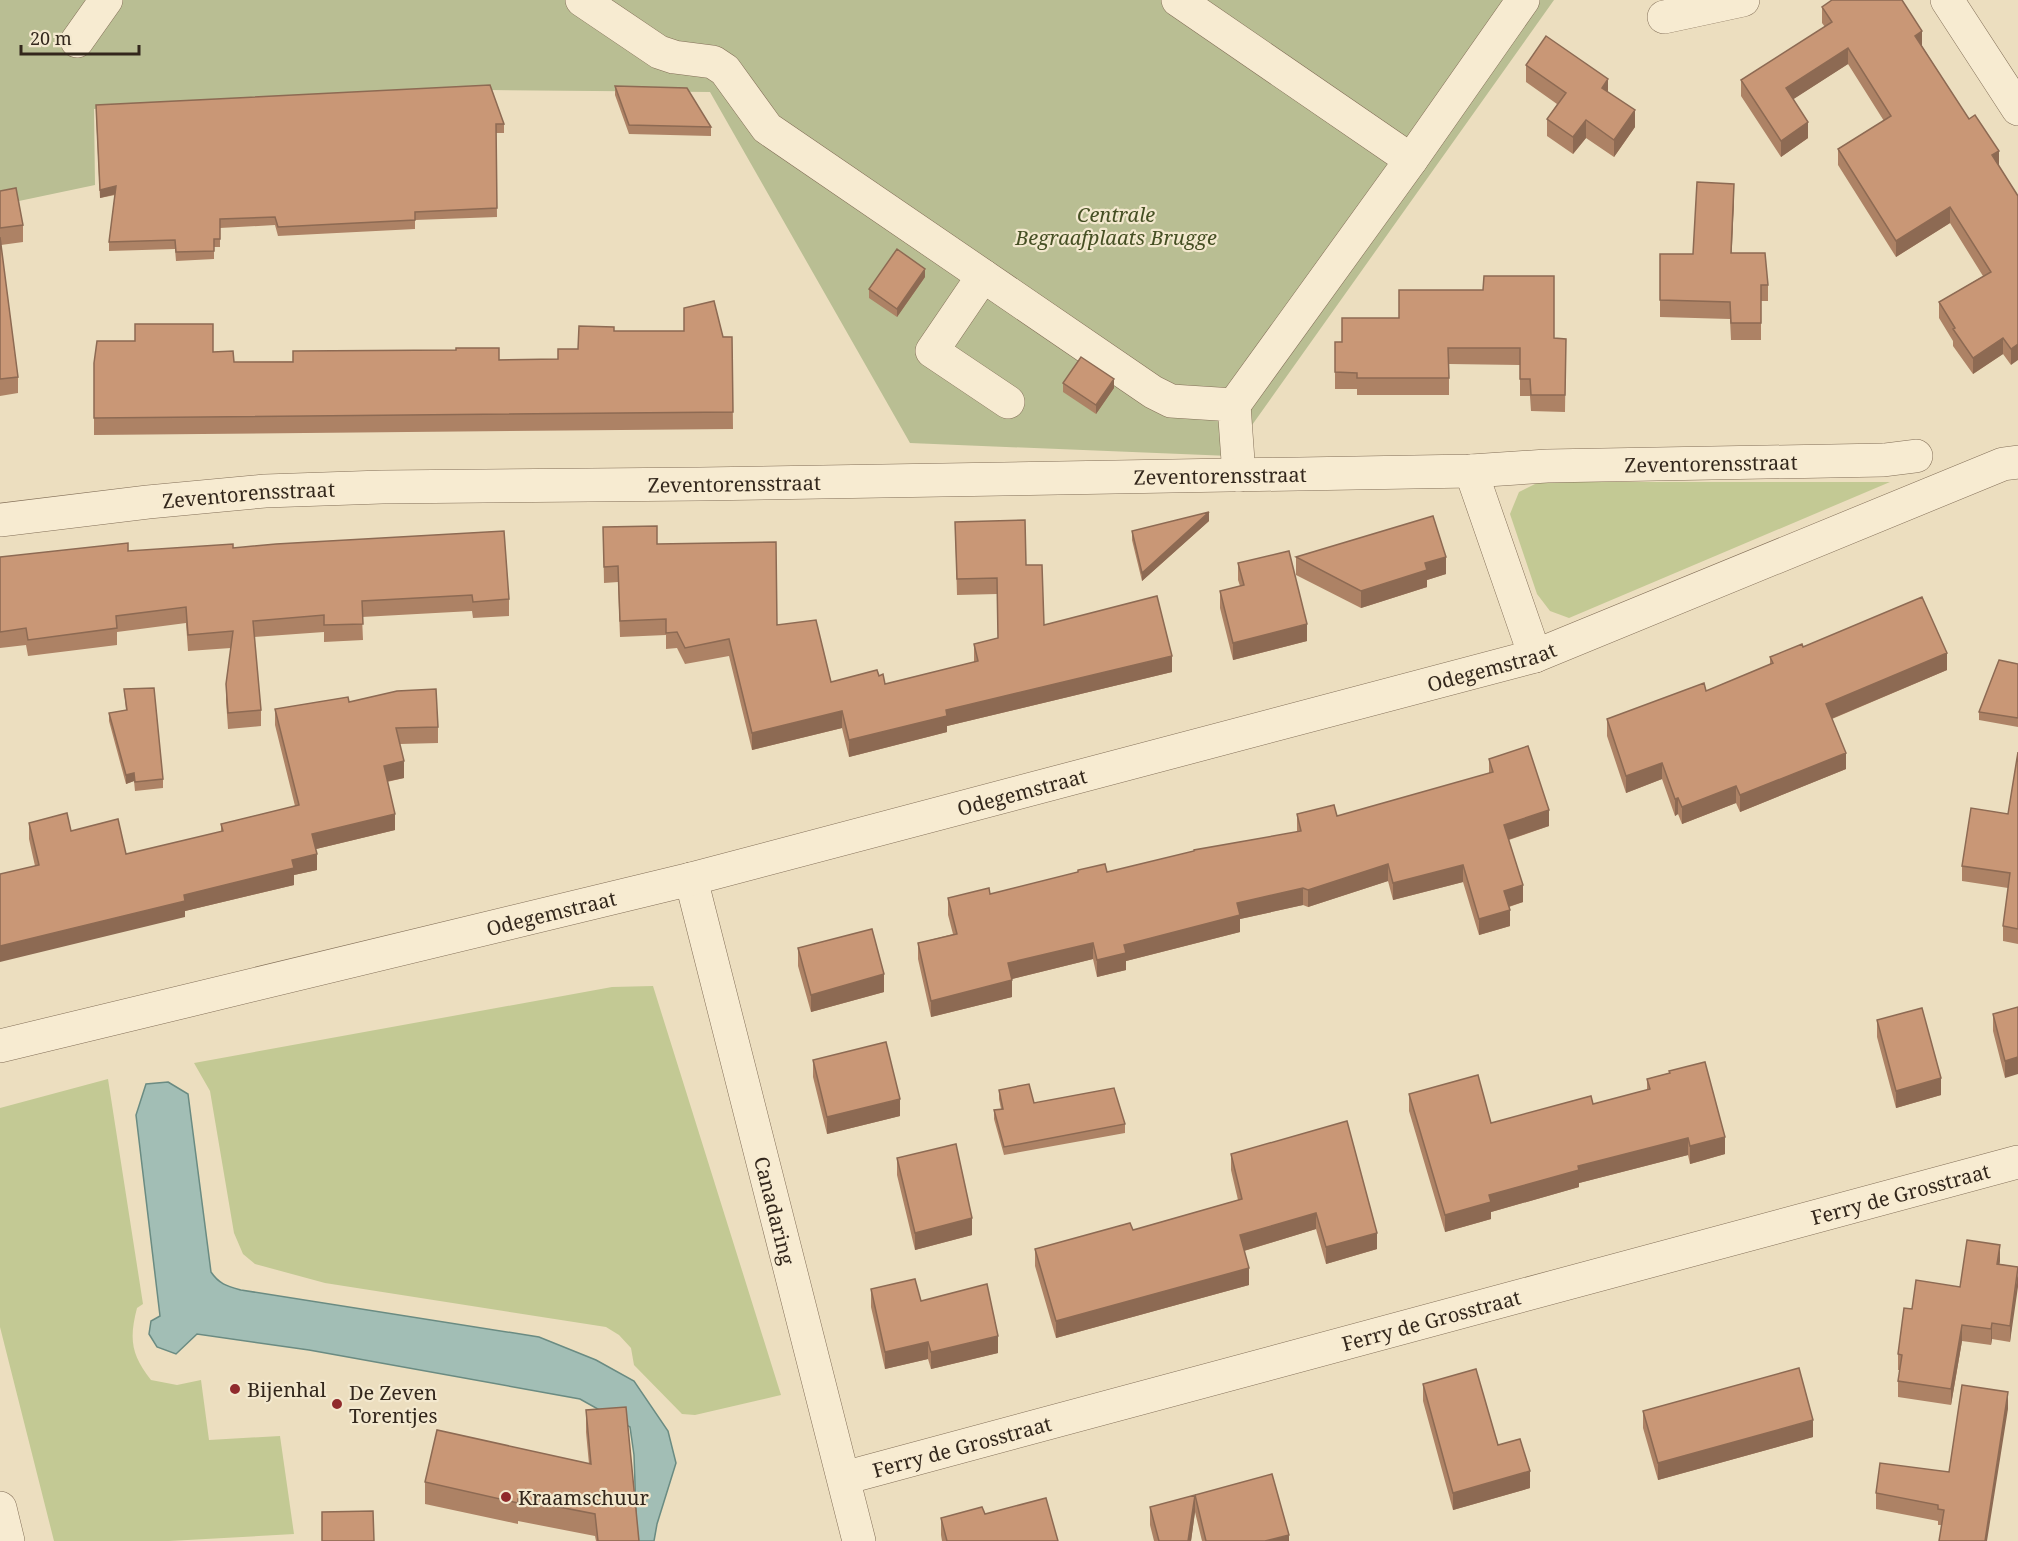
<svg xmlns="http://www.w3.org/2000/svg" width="2018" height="1541" font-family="'Noto Serif',serif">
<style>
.green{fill:#c3c994}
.cemetery{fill:#b9be93}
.water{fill:#a2beb5;stroke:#6a8b82;stroke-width:1.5}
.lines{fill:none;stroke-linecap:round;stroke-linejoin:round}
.minor-casing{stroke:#836f58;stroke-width:34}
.minor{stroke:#f7ebd1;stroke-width:33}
.wall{fill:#ad8265}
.shaded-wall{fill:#8d6a53}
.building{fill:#c99776;stroke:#8d6a53;stroke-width:1.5}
.poi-dot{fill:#902a2c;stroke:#f3e8ce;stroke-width:2}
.labels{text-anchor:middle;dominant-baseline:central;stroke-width:4.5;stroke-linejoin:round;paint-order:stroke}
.park-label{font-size:20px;font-style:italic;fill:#454f23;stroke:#f3e8ce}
.street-label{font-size:20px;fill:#33271c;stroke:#f3e8ce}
.poi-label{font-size:20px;fill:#33271c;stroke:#f3e8ce;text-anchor:start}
</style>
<rect width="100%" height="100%" fill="#ecdebf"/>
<path class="green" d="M1539,482H1890L1569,618L1550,611L1537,594L1510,514L1519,492Z
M653,986L781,1395L695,1415L682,1414L634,1365L631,1348L619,1335L606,1327L325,1283L255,1264L243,1254L234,1233L210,1091L194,1063L612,987Z
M108,1079L143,1304L137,1308C129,1339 131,1355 151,1380L177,1385L201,1380L209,1440L280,1436L294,1534L169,1541H54L0,1327V1108Z"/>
<path class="cemetery" d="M0,0H1554L1230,456L910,443L710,92L488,90L94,109L95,185L0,205Z"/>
<path class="water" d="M168,1082L188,1094L211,1272C219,1284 227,1286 241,1290L539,1337L596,1360L634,1381L668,1431L676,1463L657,1524L654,1541H637L634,1455L630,1427L580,1399L309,1350L197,1334L176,1354L157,1347L149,1334L151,1321L160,1316L136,1115L146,1084Z"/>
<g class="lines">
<g class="minor-casing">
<g id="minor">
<path d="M582,0L659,52L674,57L713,62L725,70L767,128L1153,392L1171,401L1234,405L1239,475"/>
<path d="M1178,0L1411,160"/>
<path d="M1947,0L2018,109"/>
<path d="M1664,17L1743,0"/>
<path d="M77,41L106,0"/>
<path d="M983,276L932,351L1008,402"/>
<path d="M1234,405L1411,160L1523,0"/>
<path d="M1471,471L1535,656"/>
<path id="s1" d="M0,520L148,502L265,491L382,487L700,484L1471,471L1547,466L1884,460L1916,456"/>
<path id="s2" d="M691,879L859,1541"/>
<path id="s3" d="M0,1046L691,879L1535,656L2003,464L2018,462"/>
<path id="s4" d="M844,1478L2018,1162"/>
<path d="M0,1508L8,1541"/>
</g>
</g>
<use href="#minor" class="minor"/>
</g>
<path class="wall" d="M1822,7L1922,46L2018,196L2011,365L2003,354L1973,374L1953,346V341L1939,318V302L1983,276L1950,223L1896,257L1838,165V149L1884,121L1848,64L1793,99L1808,138L1781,157L1741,96V80L1825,27L1822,23Z
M1526,65L1635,127L1614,157L1586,138L1573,154L1547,136V119L1557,104L1526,82Z
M615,86L711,127V136L629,134L615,95Z
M96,114L504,124V133H496L497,217L415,220V229L278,236L275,225L220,228V247H214V259L176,261L175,249L109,251V242L115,195L100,198Z
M0,191L23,225V242L1,245L18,377V393L0,396Z
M1734,200L1731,253L1768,285V301H1761V340H1731L1730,319L1660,317V254H1693Z
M925,277L897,317L869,298V289Z
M614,331L732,337L733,429L94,435V363L213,352L234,362L558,359Z
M1554,338L1566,339L1565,412L1531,411L1530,396H1520V365L1449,364V395H1357V389H1335V342Z
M1063,383L1114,388L1096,414L1063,392Z
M1209,521L1142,581L1132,540V531Z
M955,522L1026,565L1044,625L1172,672L947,726V732L849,757L842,728L752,750L729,656L685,664L677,648L666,649V635L620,637L618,582L604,583L603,527L657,544L777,625L831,682L879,676L885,684L974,662V644L998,638L997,594L957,595Z
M233,548L509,599V616L473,618L472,611L362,617L363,640L324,642V632L254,637L261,710V726L228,729L226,700V684L231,648L188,651L186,623L117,632V645L28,656L26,645L0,648V557L128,551Z
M1296,557L1446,574L1427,580V587L1361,608L1296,575Z
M1238,563L1307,641L1233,660L1220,608V591L1240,586L1238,580Z
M1803,647L1947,670L1832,719L1846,769L1740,812L1736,803L1682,824L1678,814L1675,816L1662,779L1626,793L1607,736V719L1706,691L1770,665V657Z
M2018,664V727L1979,720V712Z
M124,689L163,779V788L135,791L134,781L126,784L109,721V713L126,710Z
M349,702L438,727V743L400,744L404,778L387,782L395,830L316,849L317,870L294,875V885L185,911V917L35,866L29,839V823L71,831L126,854L221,832V824L295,806L275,725V709Z
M2018,752V944L2003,941V926L2008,888L1962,881V866L2008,814Z
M1489,759L1549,826L1509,840L1523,902L1509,907L1510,926L1479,935L1463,882L1393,900L1388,881L1308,907L1303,905L1240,919V932L1126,961V970L1097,977L1093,959L1012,979V997L931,1017L918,959V943L953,934L948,915V898L990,894L1107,872L1297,832V814L1337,816L1489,774Z
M798,948L884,992L811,1012L798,966Z
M2018,1007L2005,1078L1993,1031V1014Z
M1877,1020L1941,1095L1896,1108L1877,1037Z
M813,1060L900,1116L827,1134L813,1077Z
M1669,1071L1725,1154L1690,1164L1688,1155L1579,1183V1187L1491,1212V1219L1445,1232L1409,1111V1094L1491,1123L1593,1104L1647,1090V1079L1669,1073Z
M999,1090L1034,1103L1125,1124V1133L1004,1155L994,1119V1110L1001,1109L999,1099Z
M1231,1154L1377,1249L1326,1264L1316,1229L1244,1251L1249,1285L1056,1338L1035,1266V1249L1133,1230L1238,1200L1231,1170Z
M897,1158L972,1235L915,1250L897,1175Z
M2000,1261L1999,1264L2018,1267L2010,1342L1992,1339L1991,1345L1962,1341L1951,1405L1898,1397V1381L1900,1370H1898V1354L1912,1309L1960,1287Z
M871,1289L921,1301L998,1353L931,1369L928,1359L885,1369L871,1307Z
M1423,1384L1498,1445L1530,1488L1453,1510L1423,1401Z
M2008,1409L1942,1525H1938V1521L1876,1509V1493L1949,1472Z
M586,1410L639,1541H596L595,1536L518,1521V1524L425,1504V1482L589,1464L586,1432Z
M1643,1411L1813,1437L1658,1480L1643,1428Z
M1195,1495L1289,1541H1202L1195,1512Z
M1150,1507L1195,1512L1191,1541H1154L1150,1525Z
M985,1514L1058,1541H942L941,1535V1518Z"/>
<path class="shaded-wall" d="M1922,31V48L1915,36Z
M1848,48V64L1786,104V88Z
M1608,79V96L1602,88Z
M1635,110V127L1614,157V140Z
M1586,120V138L1573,154V137Z
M1808,122V138L1781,157V141Z
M1999,151V167L1992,155Z
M1734,184V200L1731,269V253Z
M116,186V194L100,198V190Z
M1950,207V223L1896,257V241Z
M925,269V277L897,317V309Z
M2003,338V354L1973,374V358Z
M2018,344V360L2011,365V349Z
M1114,379V388L1096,414V405Z
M1209,512V521L1142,581V573Z
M1446,557V574L1427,580V587L1361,608V591L1425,563Z
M1307,624V641L1233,660V643Z
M1947,653V670L1826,721V704Z
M1172,656V672L947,726V732L849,757V740L946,710Z
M842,711V728L752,750V733Z
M1846,753V769L1740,812V795Z
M404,761V778L384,782V766Z
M1662,763V779L1626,793V776Z
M134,773V781L126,784V775Z
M1736,786V803L1682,824V807Z
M1678,798V814L1675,816V799Z
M1549,810V826L1504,841V825Z
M395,814V830L312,850V834Z
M317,854V870L294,875V885L185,911V917L0,962V946L184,895L292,860Z
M1388,864V881L1308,907V890Z
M1463,865V882L1393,900V883Z
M1523,885V902L1504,908V891Z
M1303,888V905L1240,919V932L1126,961V970L1097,977V960L1124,945L1237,903Z
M1510,910V926L1479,935V919Z
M1093,943V959L1008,980V963Z
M884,974V992L811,1012V995Z
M1012,980V997L931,1017V1001Z
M2018,1057V1074L2005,1078V1061Z
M1941,1078V1095L1896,1108V1091Z
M900,1099V1116L827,1134V1117Z
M1725,1137V1154L1690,1164V1146Z
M1688,1138V1155L1579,1183V1187L1491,1212V1219L1445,1232V1215L1489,1195L1578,1166Z
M1316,1213V1229L1240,1252V1235Z
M972,1218V1235L915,1250V1233Z
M1377,1233V1249L1326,1264V1247Z
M2000,1245V1261L1997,1280V1264Z
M1249,1268V1285L1056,1338V1321Z
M2018,1271V1287L2010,1342V1326Z
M1992,1323V1339L1991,1345V1329Z
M1962,1325V1341L1951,1405V1389Z
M998,1336V1353L931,1369V1352Z
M928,1342V1359L885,1369V1352Z
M2008,1392V1409L1987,1541H1985Z
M1813,1420V1437L1658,1480V1463Z
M1530,1471V1488L1453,1510V1493Z
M1195,1495V1512L1191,1541H1188Z
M1289,1535V1541H1265Z"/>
<path class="building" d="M1832,0H1902L1922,31L1915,36L1969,119L1975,115L1999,151L1992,155L2018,196V344L2011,349L2003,338L1973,358L1953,329L1955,328L1939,302L1991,272L1950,207L1896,241L1838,149L1891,116L1848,48L1786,88L1808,122L1781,141L1741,80L1832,22L1822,7Z
M1546,36L1608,79L1602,88L1635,110L1614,140L1586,120L1573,137L1547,119L1566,93L1526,65Z
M490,85L504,124H496L497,208L415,212V220L278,227L275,217L220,219V239H214V251L176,252L175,240L109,242L116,186L100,190L96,105Z
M615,86L687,88L711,127L629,125Z
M1697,182L1734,184L1731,253H1765L1768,285H1761V323H1731L1730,302L1660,300V254H1693Z
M16,188L23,225L0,228V191Z
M0,237L18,377L0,379Z
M897,249L925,269L897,309L869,289Z
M1484,276H1554V338L1566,339L1565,395H1531L1530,379H1520V348H1448L1449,378H1357V373L1335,372V342H1342V318H1399V290H1483Z
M714,301L723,337H732L733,412L94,418V363L97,341H135V324H213V352L233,351L234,362H293V351L456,350V348H499V360L558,359V349H578L579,326L614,327V331H684V308Z
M1081,357L1114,379L1096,405L1063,383Z
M1209,512L1142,573L1132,531Z
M1433,516L1446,557L1425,563L1427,570L1361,591L1296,557Z
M1025,520L1026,565H1042L1044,625L1157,596L1172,656L946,710L947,716L849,740L842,711L752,733L729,639L685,648L677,632L666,633V619L620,621L618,566L604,567L603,527L657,526V544L776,542L777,625L816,620L831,682L877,670L879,676L883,674L885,684L978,661L974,644L998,638L997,578L957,579L955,522Z
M504,531L509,599L473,602L472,595L362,601L363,624L324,625V615L253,621L261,710L228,713L226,684L233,631L188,635L186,607L116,616L117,628L28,640L26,628L0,632V557L128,543V551L233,544V548L276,544Z
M1289,551L1307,624L1233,643L1220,591L1244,585L1238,563Z
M1922,597L1947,653L1826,704L1846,753L1740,795L1736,786L1682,807L1678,798L1675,799L1662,763L1626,776L1607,719L1704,683L1706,691L1773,663L1770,657L1802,644L1803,647Z
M1999,660L2018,664V718L1979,712Z
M154,688L163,779L135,782L134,773L126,775L109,713L127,710L124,689Z
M436,689L438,727L396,728L404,761L384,766L395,814L312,834L317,854L292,860L294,868L184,895L185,901L0,946V874L39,865L29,823L67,813L71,831L118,819L126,854L223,831L221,824L299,805L275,709L348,697L349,702L397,691Z
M1528,746L1549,810L1504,825L1523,885L1504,891L1510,910L1479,919L1463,865L1393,883L1388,864L1308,890L1303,888L1237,903L1240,915L1124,945L1126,953L1097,960L1093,943L1008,963L1012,980L931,1001L918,943L957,934L948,898L989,888L990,894L1078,872V870L1105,864L1107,872L1194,851V850L1301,831L1297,814L1334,805L1337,816L1493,772L1489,759Z
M2018,752V929L2003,926L2010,873L1962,866L1971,808L2008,814Z
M872,929L884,974L811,995L798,948Z
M2018,1007V1057L2005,1061L1993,1014Z
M1922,1008L1941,1078L1896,1091L1877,1020Z
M886,1042L900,1099L827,1117L813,1060Z
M1705,1062L1725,1137L1690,1146L1688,1138L1578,1166L1579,1170L1489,1195L1491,1202L1445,1215L1409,1094L1478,1075L1491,1123L1591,1096L1593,1104L1650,1089L1647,1079L1670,1073L1669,1071Z
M1029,1084L1034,1103L1114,1088L1125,1124L1004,1147L994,1110L1003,1109L999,1090Z
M1347,1121L1377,1233L1326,1247L1316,1213L1240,1235L1249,1268L1056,1321L1035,1249L1130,1223L1133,1230L1242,1199L1231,1154Z
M956,1144L972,1218L915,1233L897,1158Z
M1967,1240L2000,1245L1997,1264L2018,1267L2010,1326L1992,1323L1991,1329L1962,1325L1951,1389L1898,1381L1902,1355L1898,1354L1904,1308L1912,1309L1916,1280L1960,1287Z
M915,1279L921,1301L987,1284L998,1336L931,1352L928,1342L885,1352L871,1289Z
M1799,1368L1813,1420L1658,1463L1643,1411Z
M1476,1369L1498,1445L1520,1439L1530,1471L1453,1493L1423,1384Z
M1962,1385L2008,1392L1985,1541H1939L1944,1510L1938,1509V1505L1876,1493L1880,1463L1949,1472Z
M626,1407L639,1541H598L595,1514L518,1499V1503L425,1482L437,1430L591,1464L586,1410Z
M1272,1474L1289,1535L1265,1541H1206L1195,1495Z
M1195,1495L1188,1541H1159L1150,1507Z
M1046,1498L1058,1541H947L941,1518L982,1507L985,1514Z
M373,1511L374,1541H322V1512Z"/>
<g class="poi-dot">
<circle cx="235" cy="1389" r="6"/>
<circle cx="337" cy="1404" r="6"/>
<circle cx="506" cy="1497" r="6"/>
</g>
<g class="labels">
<g class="park-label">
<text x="1116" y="214">Centrale<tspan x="1116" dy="23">Begraafplaats Brugge</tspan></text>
</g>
<g class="street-label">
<text stroke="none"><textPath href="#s1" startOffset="1713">Zeventorensstraat</textPath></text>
<text stroke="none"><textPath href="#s1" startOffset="1222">Zeventorensstraat</textPath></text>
<text stroke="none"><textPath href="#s1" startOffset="736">Zeventorensstraat</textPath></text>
<text stroke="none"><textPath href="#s1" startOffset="250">Zeventorensstraat</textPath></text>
<text stroke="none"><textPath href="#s3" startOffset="1539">Odegemstraat</textPath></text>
<text stroke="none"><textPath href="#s3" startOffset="1053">Odegemstraat</textPath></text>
<text stroke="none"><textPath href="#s3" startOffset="567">Odegemstraat</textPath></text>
<text stroke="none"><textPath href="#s4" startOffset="1094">Ferry de Grosstraat</textPath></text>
<text stroke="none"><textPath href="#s2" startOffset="342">Canadaring</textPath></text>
<text stroke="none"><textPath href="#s4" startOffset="608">Ferry de Grosstraat</textPath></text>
<text stroke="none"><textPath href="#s4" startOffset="122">Ferry de Grosstraat</textPath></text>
</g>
<g class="poi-label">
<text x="247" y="1389">Bijenhal</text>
<text x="349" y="1392">De Zeven<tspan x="349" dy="23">Torentjes</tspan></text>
<text x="518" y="1497">Kraamschuur</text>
</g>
</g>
<path d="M21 45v9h118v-9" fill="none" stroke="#33271c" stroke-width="3"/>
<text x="30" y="45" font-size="18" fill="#33271c" stroke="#f3e8ce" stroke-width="4.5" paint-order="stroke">20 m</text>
</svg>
